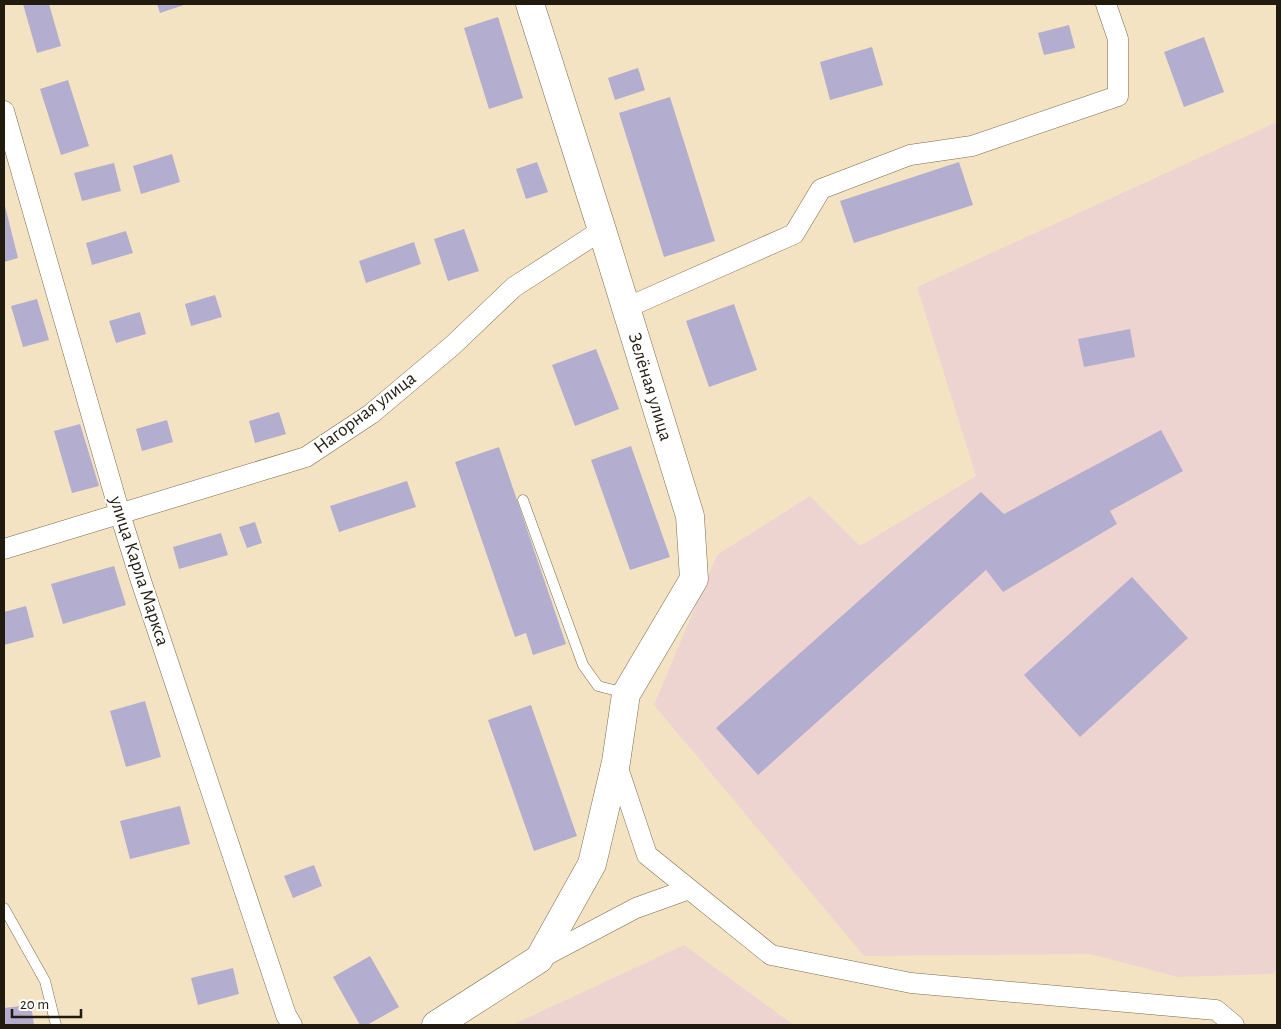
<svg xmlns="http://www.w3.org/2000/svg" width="1281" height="1029" font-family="'Alegreya Sans',sans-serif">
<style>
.industrial{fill:#eed4d0}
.building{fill:#b3aecf}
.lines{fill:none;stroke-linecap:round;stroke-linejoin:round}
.lane-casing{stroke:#7b6c4e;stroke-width:11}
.street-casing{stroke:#7b6c4e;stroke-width:21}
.secondary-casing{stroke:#7b6c4e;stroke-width:29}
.lane{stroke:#fff;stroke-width:10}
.street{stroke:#fff;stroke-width:20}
.secondary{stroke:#fff;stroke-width:28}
.labels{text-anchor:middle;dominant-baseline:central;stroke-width:4.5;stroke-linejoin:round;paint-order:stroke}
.street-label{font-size:19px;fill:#211b0f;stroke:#fff}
</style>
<rect width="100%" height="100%" fill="#f3e3c2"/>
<path class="industrial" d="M1277,122V969L1272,974L1178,977L1090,954L864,956L654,705L717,555L810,496L860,546L976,476L917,287Z
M684,945L794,1025H512Z"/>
<path class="building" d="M23,4H49L61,46L37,53Z
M157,4H187L160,13Z
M498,17L523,98L489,109L464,28Z
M1069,25L1075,48L1044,55L1038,33Z
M1204,37L1224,92L1184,107L1164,52Z
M872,47L883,85L830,100L820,62Z
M638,68L645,90L615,100L608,78Z
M68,80L89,146L61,155L40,89Z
M670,97L715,241L664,257L619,113Z
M172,154L180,182L141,194L133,166Z
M537,162L548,192L526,199L516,169Z
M959,162L973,205L854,243L840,201Z
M114,163L121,191L82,201L74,173Z
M4,202L18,258L4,262Z
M464,229L479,271L448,281L434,239Z
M126,231L133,253L92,265L86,243Z
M414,242L421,264L366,283L359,261Z
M215,295L222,317L191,326L185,304Z
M37,299L49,340L23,347L11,306Z
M734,304L757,370L709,387L686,321Z
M140,312L146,334L116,343L109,321Z
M1130,329L1135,357L1084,367L1078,339Z
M596,349L619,409L575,426L552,365Z
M279,412L286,434L255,443L249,421Z
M167,420L173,442L142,451L136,429Z
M80,424L99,486L72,493L54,431Z
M1161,430L1183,471L1110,511L1117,524L1003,592L986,570L758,775L716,728L981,492L1004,514Z
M631,446L670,557L630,570L591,460Z
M499,447L566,644L533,655L526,633L515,637L455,462Z
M407,481L416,507L339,532L330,506Z
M255,522L262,543L247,548L239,527Z
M221,533L228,555L179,569L173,547Z
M114,566L126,605L63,624L51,584Z
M1132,577L1188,638L1080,737L1024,675Z
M26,606L34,637L4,645V612Z
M145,701L161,757L126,767L110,711Z
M531,705L577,836L534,851L488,720Z
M180,806L190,844L130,859L120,821Z
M314,865L322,886L293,898L284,876Z
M370,956L399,1007L367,1025H360L333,977Z
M233,968L239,994L198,1005L191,978Z
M31,1005L34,1025H4V1008Z"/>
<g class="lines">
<g class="lane-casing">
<path id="lane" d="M523,500L583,665L598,686L625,693
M4,908L45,981L56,1025"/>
</g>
<g class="street-casing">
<path id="street" d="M4,111L120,514L140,578L286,1015L292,1025
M626,308L794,234L821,189L910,155L972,146L1118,96V39L1106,4
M4,549L306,457L371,414L452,346L514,287L602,230
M616,762L647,855L771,955L911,983L1216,1010L1234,1025
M539,959L636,908L689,889"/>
</g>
<g class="secondary-casing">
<path id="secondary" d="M436,1025L539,959L592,864L616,762L626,694L694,579L690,516L602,230L530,4"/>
</g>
<use href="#lane" class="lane"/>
<use href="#street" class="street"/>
<use href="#secondary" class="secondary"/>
</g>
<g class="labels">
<g class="street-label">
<text transform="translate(650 387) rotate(73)">Зелёная улица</text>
<text transform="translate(365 413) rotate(-37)">Нагорная улица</text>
<text transform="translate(139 571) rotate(72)">улица Карла Маркса</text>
</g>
</g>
<rect width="1281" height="1029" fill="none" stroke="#211b0f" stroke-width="10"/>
<path d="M12 1009v8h69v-8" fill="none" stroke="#211b0f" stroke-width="2.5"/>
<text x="20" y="1009" font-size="15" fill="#211b0f" stroke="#ffffff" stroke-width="4" paint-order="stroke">20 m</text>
</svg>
